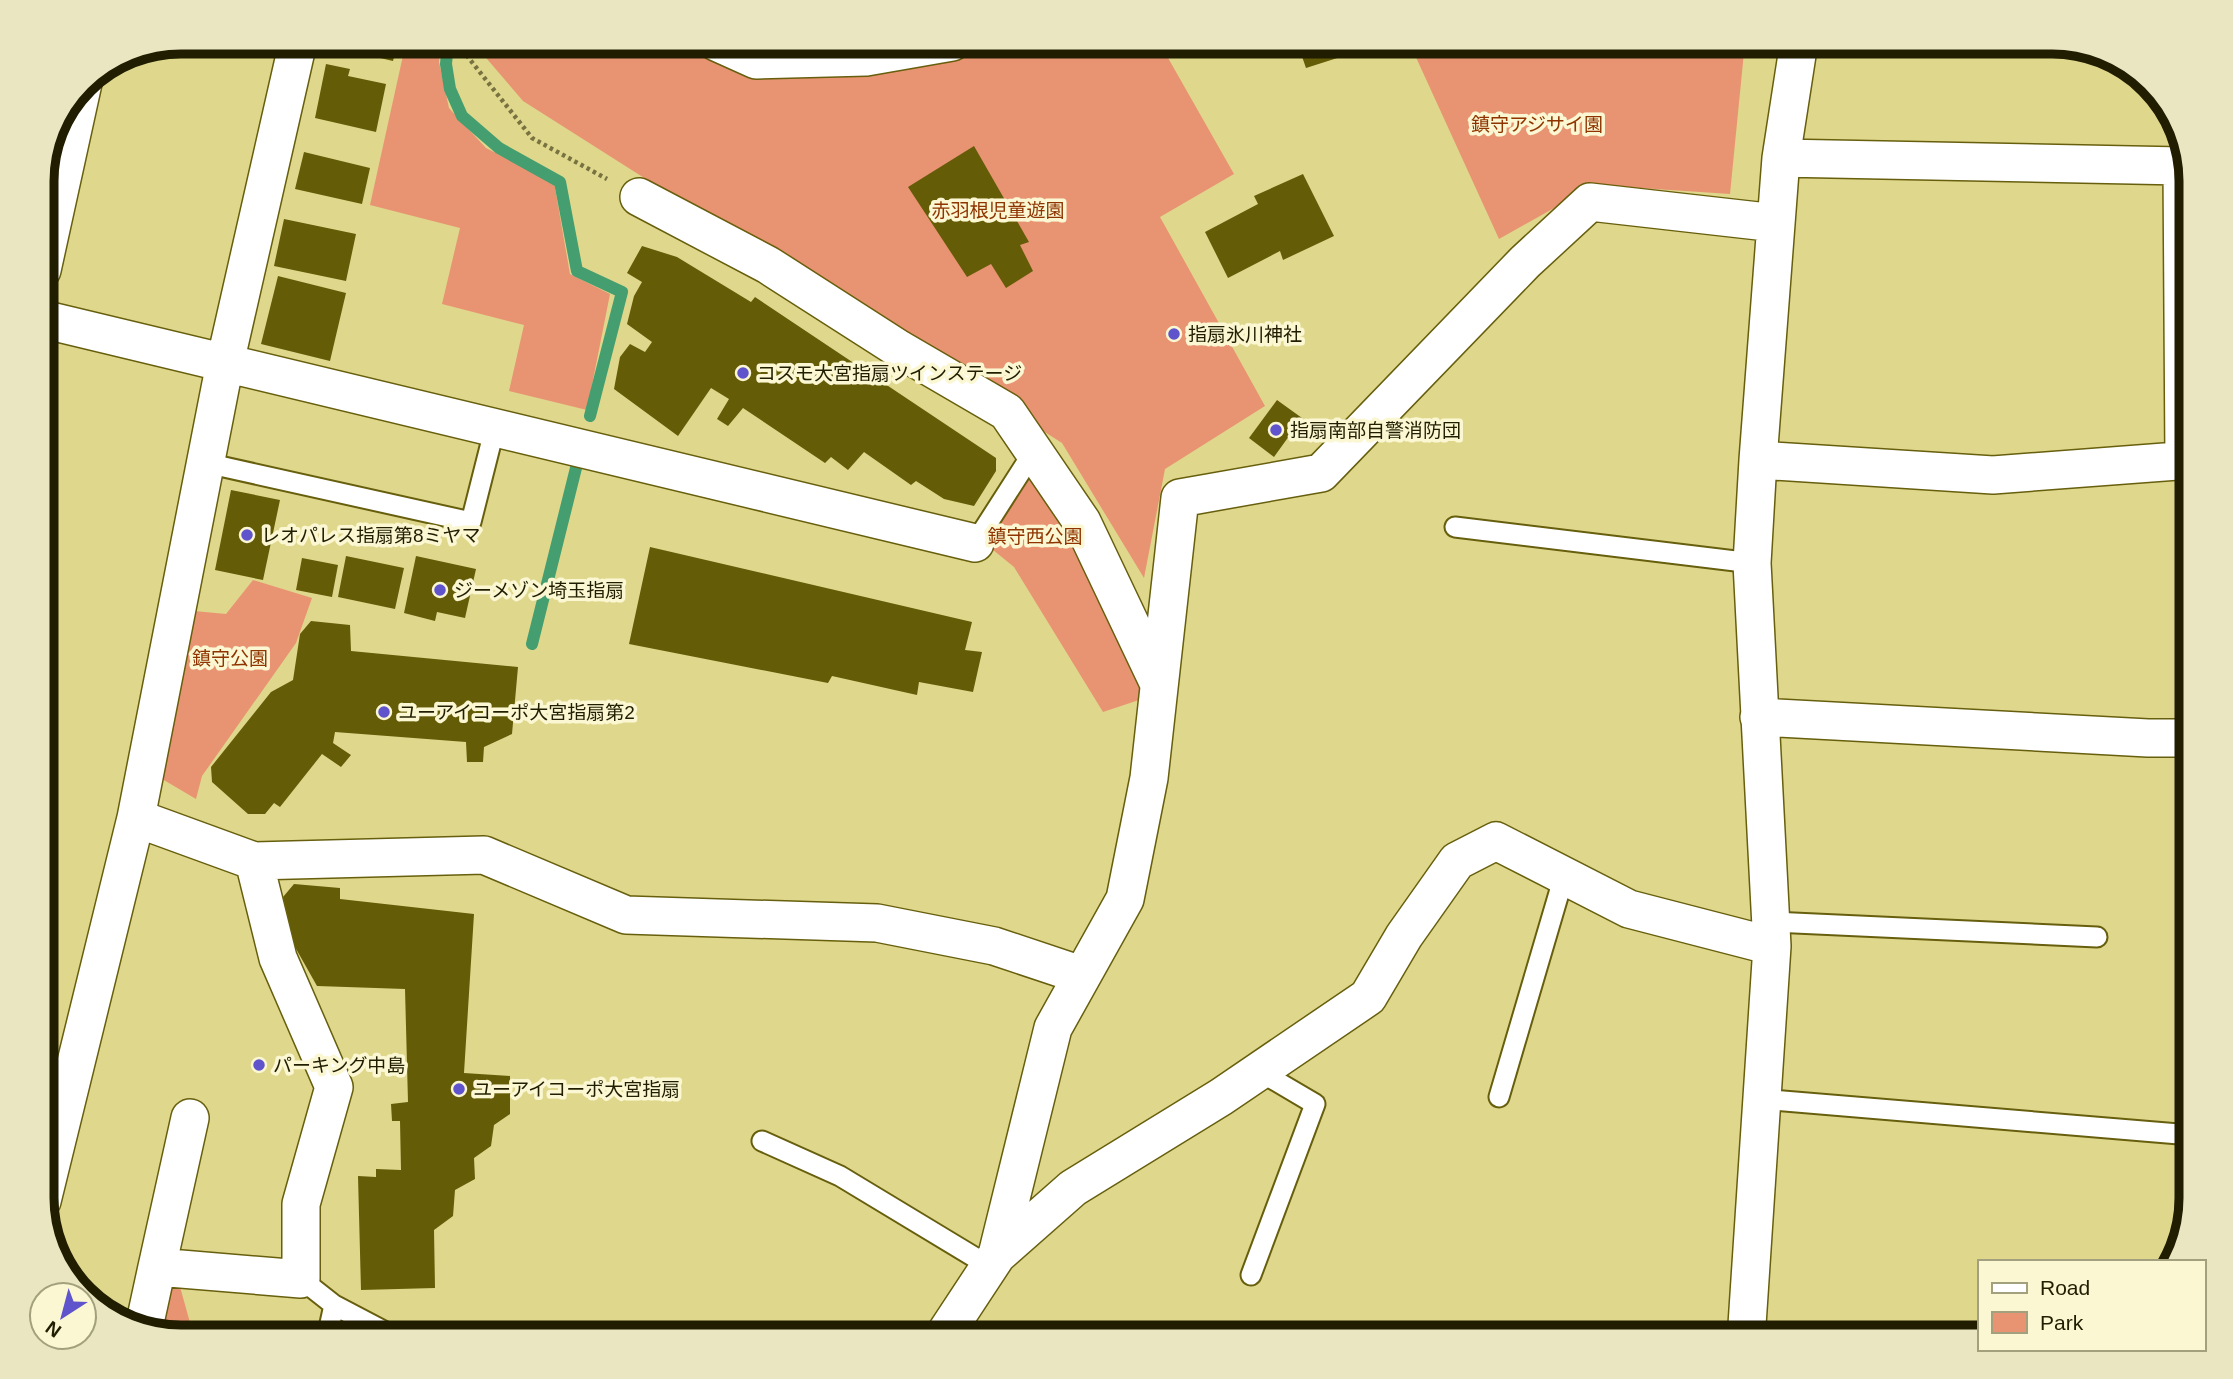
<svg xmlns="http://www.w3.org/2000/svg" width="2233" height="1379" font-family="Arial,'Noto Sans JP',sans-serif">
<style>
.green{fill:#e89472}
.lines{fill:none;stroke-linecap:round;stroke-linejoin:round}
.stream{stroke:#449e6f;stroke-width:12}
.building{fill:#655c08}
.service-casing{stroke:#675f0d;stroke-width:23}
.minor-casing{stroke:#675f0d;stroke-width:40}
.path{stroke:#777240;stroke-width:4.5;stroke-dasharray:3.5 3.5;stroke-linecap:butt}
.service{stroke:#fff;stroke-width:19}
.minor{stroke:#fff;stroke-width:37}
.poi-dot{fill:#6054cc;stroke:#faf7d2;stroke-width:2.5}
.labels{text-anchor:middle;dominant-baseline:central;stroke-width:7;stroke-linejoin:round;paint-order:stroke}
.park-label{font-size:19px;fill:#8f3300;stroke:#faf7d2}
.poi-label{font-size:19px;fill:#201d00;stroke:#faf7d2;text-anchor:start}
.rim{fill:none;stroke:#201d00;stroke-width:9}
</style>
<rect width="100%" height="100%" fill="#dfd78c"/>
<path class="green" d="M406,42H441L439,62L449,108L486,148L554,182L570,274L610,294L587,410L509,391L524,325L442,304L460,228L370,205Z
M476,42H687L760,78L960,51L994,42H1159L1234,174L1160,217L1265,406L1165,469L1144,578L1062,443L523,101L475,45Z
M1409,42H1745L1730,194L1595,185L1499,239Z
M1033,471L1074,530L1148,697L1103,712L1014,567L987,545Z
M253,580L312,598L296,643L202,776L196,799L157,776L194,611L226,614Z
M168,1276H177L194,1337H181L158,1331Z"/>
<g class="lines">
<path class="stream" d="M448,42L446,64L450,89L462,116L499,148L560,182L577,271L622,292L590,416
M532,644L579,456"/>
</g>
<path class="building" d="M329,42H398L393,61L328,46Z
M1297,42H1350L1353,53L1306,68Z
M326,64L350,69L348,76L386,84L376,132L315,118Z
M974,146L1029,242L1020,245L1033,271L1006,288L991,264L967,277L908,187Z
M304,152L370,168L362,204L295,189Z
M1303,174L1334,236L1283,260L1280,251L1228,278L1205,232L1258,204L1254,196Z
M284,219L356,234L346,281L274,266Z
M642,246L677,257L751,302L755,297L996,458V471L974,506L944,499L916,481L911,485L864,452L848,470L831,457L825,463L743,408L728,426L717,419L729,399L711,388L678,436L614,389L620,357L630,344L645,352L652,342L627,324L634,296L642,282L627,273Z
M278,276L346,293L330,361L261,344Z
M1277,400L1302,418L1274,457L1249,438Z
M231,490L280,500L263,580L215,570Z
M650,547L972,622L965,650L982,652L973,692L919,682L917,695L832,676L828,683L629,644Z
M346,556L404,568L395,609L338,597Z
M416,556L476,569L465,618L437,612L435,621L404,613Z
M302,558L338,565L332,597L296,590Z
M311,621L350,625L351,651L518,667L512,734L484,747L483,762H467L466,742L335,732L333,743L351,755L341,767L322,754L280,807L274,803L265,814H248L212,782L211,767L271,692L293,680L300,634Z
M294,884L340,888V899L474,914L464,1073L510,1076V1114L494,1125L491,1146L474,1158L475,1179L455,1190L453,1216L434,1230L435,1288L361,1290L358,1176L376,1177V1169L401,1170L400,1121H392L391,1104L408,1102L405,989L317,986L295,947L283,897Z"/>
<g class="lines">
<g class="service-casing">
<path id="service" d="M206,463L471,522L495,427
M1455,527L1752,563
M975,543L1034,451
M1771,922L2097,937
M1499,1097L1564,876
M1761,1099L2191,1135
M762,1141L840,1176L989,1266
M1251,1275L1315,1104L1259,1071
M301,1279L334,1305L327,1337
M334,1305L395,1337"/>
</g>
<g class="minor-casing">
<path id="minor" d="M716,42L756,60L866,57L952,42
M1781,158L2182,166L2184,460
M639,197L768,265L899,349L1007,412L1082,522L1159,684
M42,270L83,83
M42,319L975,543
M1758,460L1993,475L2191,460
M1759,717L2148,738H2191
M136,818L254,861L278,958L334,1087L301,1204V1279L157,1267L144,1327
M254,861L484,855L626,915L877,923L994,946L1081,975
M42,1201L136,818L225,363L298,42
M997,1255L1053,1028L1125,899L1149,778L1180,498L1321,473L1525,262L1590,202L1776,223
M157,1267L190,1118
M943,1337L997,1255L1073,1188L1221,1097L1368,997L1404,936L1457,861L1496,841L1629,909L1772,946
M1750,1337L1747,1325L1772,946L1752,563L1758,460L1781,158L1799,42"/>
</g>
<path class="path" d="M465,42L464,52L532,138L607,179"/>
<use href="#service" class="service"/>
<use href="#minor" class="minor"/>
</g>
<g class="poi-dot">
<circle cx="1174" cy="334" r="7"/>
<circle cx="743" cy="373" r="7"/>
<circle cx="1276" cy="430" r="7"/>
<circle cx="247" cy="535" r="7"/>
<circle cx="440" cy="590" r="7"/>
<circle cx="384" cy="712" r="7"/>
<circle cx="259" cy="1065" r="7"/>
<circle cx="459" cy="1089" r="7"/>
</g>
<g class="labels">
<g class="park-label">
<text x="1537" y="124">鎮守アジサイ園</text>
<text x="998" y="210">赤羽根児童遊園</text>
<text x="1035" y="536">鎮守西公園</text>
<text x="230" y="658">鎮守公園</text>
</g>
<g class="poi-label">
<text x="1188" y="334">指扇氷川神社</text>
<text x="757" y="373">コスモ大宮指扇ツインステージ</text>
<text x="1290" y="430">指扇南部自警消防団</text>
<text x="261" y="535">レオパレス指扇第8ミヤマ</text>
<text x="454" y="590">ジーメゾン埼玉指扇</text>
<text x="398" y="712">ユーアイコーポ大宮指扇第2</text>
<text x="273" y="1065">パーキング中島</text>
<text x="473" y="1089">ユーアイコーポ大宮指扇</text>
</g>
</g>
<path d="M0 0H2233V1379H0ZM181 54H2052A127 127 0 0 1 2179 181V1198A127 127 0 0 1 2052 1325H181A127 127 0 0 1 54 1198V181A127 127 0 0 1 181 54Z" fill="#e9e6c1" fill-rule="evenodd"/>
<path class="rim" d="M181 54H2052A127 127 0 0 1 2179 181V1198A127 127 0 0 1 2052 1325H181A127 127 0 0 1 54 1198V181A127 127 0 0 1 181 54Z"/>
<rect x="1978" y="1260" width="228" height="91" fill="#faf7d2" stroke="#a3a07e" stroke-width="2"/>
<rect x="1992" y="1283" width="35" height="10" fill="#ffffff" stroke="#a3a07e" stroke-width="2"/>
<text x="2040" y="1295" font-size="21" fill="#201d00">Road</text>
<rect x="1992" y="1312" width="35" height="21" fill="#e89472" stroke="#a3a07e" stroke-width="2"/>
<text x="2040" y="1330" font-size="21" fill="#201d00">Park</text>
<g transform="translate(63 1316) rotate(216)"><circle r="33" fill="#faf7d2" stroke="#a3a07e" stroke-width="2"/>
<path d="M0-5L12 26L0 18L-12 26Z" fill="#6054cc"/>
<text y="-10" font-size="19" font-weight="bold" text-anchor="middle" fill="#201d00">N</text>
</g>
</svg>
